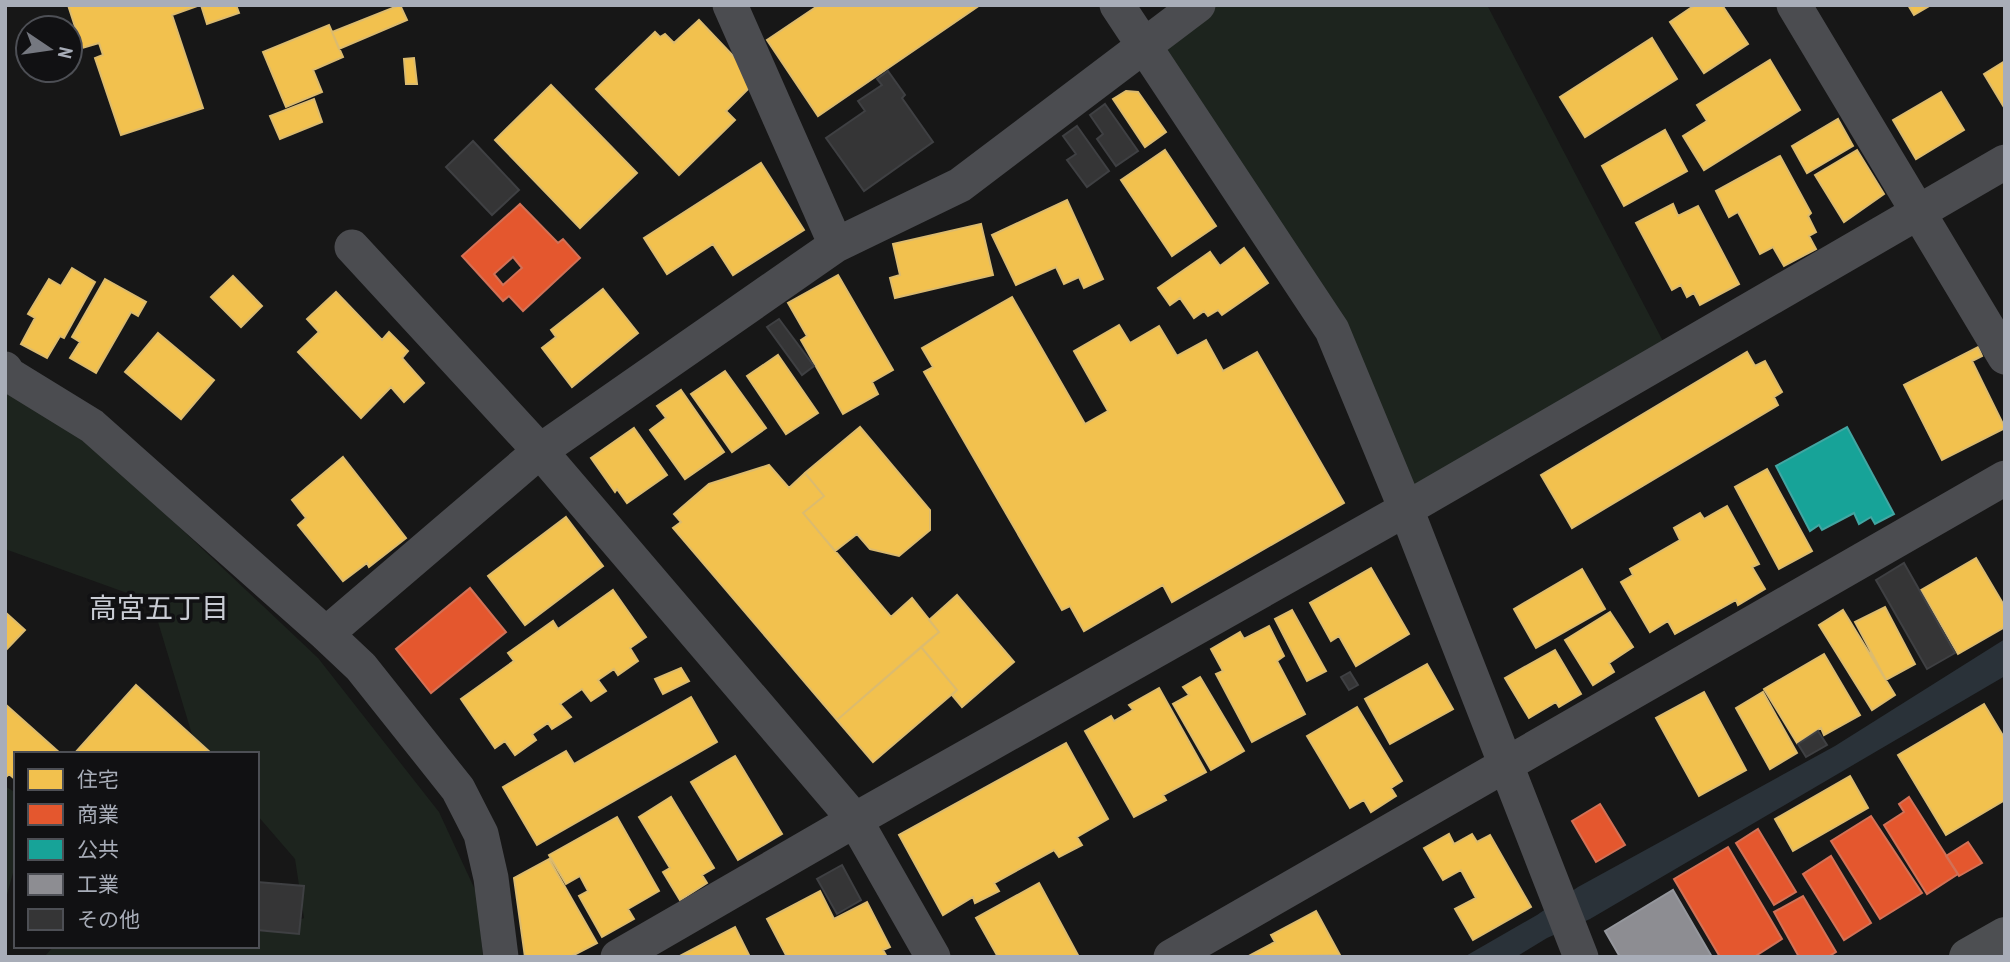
<svg xmlns="http://www.w3.org/2000/svg" width="2010" height="962" font-family="'PT Sans Narrow','Noto Sans JP',sans-serif">
<style>
.green{fill:#1d241e}
.water{fill:#2a3239}
.homes{fill:#f2c14e;stroke:#dcbb6e;stroke-width:2}
.shops{fill:#e4572e;stroke:#d27157;stroke-width:2;fill-rule:evenodd}
.public{fill:#17a398;stroke:#42a6a2;stroke-width:2}
.industry{fill:#8d8d92;stroke:#95979d;stroke-width:2}
.building{fill:#353536;stroke:#3f4043;stroke-width:2}
.lines{fill:none;stroke-linecap:round;stroke-linejoin:round}
.minor{stroke:#4b4c50;stroke-width:35}
.primary{stroke:#4d4f52;stroke-width:38}
.labels{text-anchor:middle;dominant-baseline:central;stroke-width:7;stroke-linejoin:round;paint-order:stroke}
.neighbourhood-label{font-size:28px;fill:#c9ccd4;stroke:#111113}
</style>
<rect width="100%" height="100%" fill="#171717"/>
<path class="green" d="M1215,5H1487L1665,345L1414,489L1158,48Z
M5,389L85,438L318,658L439,812L477,894L483,957H44L54,946H257V931L271,932L304,918L295,859L257,815V754H204L194,741L152,602L5,549Z
M5,786L16,793V862L5,902Z"/>
<path class="water" d="M2005,639V676L1590,919L1547,938L1516,957H1464L1537,915L1578,887L1835,746Z"/>
<path class="homes" d="M68,5H200L172,15L203,108L121,135L95,58L103,55L99,43L82,48Z
M201,5H236L239,13L207,24Z
M400,5L407,20L339,49L332,32Z
M819,5H980L818,116L767,40Z
M1695,5H1722L1748,44L1704,73L1670,22Z
M1908,5H1931L1914,15Z
M699,20L739,62L750,87L726,111L735,120L679,175L596,89L655,32L660,37L665,34L674,43Z
M329,25L343,57L313,70L322,92L286,107L263,52Z
M1652,38L1677,79L1585,137L1560,97Z
M414,58L417,84H406L404,59Z
M1770,60L1800,110L1704,170L1683,136L1707,121L1697,105Z
M2005,61V109L1984,74Z
M551,85L637,173L580,228L495,140Z
M1126,91L1138,92L1166,132L1145,147L1113,99Z
M1941,92L1964,130L1916,159L1893,120Z
M314,99L322,122L280,139L270,116Z
M1838,119L1853,146L1807,173L1792,146Z
M1665,130L1687,171L1624,206L1602,166Z
M1165,150L1216,226L1172,256L1121,180Z
M1857,150L1884,194L1844,222L1815,175Z
M1780,156L1811,213L1808,216L1816,232L1809,236L1816,249L1784,266L1773,247L1760,254L1738,212L1729,217L1716,191Z
M761,163L804,230L733,275L713,244L667,274L644,238Z
M1067,200L1103,279L1084,288L1079,277L1064,284L1056,267L1016,285L992,235Z
M1673,204L1678,216L1698,206L1739,284L1700,305L1694,293L1687,297L1681,285L1672,290L1636,223Z
M981,224L993,275L895,298L890,278L900,275L893,244Z
M1244,248L1268,283L1222,315L1218,310L1208,316L1204,311L1194,318L1180,298L1170,305L1158,288L1210,252L1220,266Z
M72,268L95,282L64,338L60,336L47,358L21,344L35,318L28,314L49,279L61,286Z
M838,275L893,370L872,382L878,394L843,414L801,340L807,336L788,303Z
M233,276L262,306L241,327L211,297Z
M105,279L146,302L138,316L131,312L96,373L70,358L80,342L72,337Z
M603,289L638,333L572,387L542,348L556,337L551,330Z
M336,292L382,340L389,332L408,351L402,358L424,383L404,402L391,387L361,418L298,352L319,332L307,319Z
M1012,297L1085,424L1108,411L1074,351L1119,325L1130,343L1159,326L1177,356L1206,340L1223,371L1257,352L1344,503L1172,602L1163,585L1084,631L1070,606L1062,610L924,372L933,367L922,348Z
M158,333L214,380L181,419L125,372Z
M1978,347L1982,356L1972,361L2005,428L1942,460L1904,385Z
M1747,352L1755,366L1765,361L1782,392L1774,397L1778,405L1572,528L1541,475Z
M778,355L818,413L786,434L747,376Z
M725,371L766,428L732,452L691,394Z
M681,390L724,452L685,479L650,430L666,418L657,406Z
M860,427L930,510V530L899,556L870,549L857,534L835,551L803,513L824,496L805,473Z
M634,428L667,475L627,503L617,489L615,492L591,458Z
M343,457L406,538L369,567L367,563L343,581L298,525L306,518L292,500Z
M769,465L789,488L805,473L824,496L803,513L891,617L912,598L939,632L837,720L673,528L681,522L674,514L709,484Z
M1767,469L1812,551L1779,569L1735,487Z
M1727,506L1759,564L1752,567L1765,589L1738,605L1736,600L1675,634L1668,621L1650,632L1621,582L1633,575L1630,569L1680,540L1674,528L1700,513L1704,519Z
M566,517L603,566L525,625L488,576Z
M1976,558L2005,607V627L1958,654L1921,590Z
M1371,568L1409,634L1356,666L1339,636L1331,641L1310,603Z
M1582,569L1605,609L1536,648L1514,609Z
M613,590L646,637L630,648L638,661L618,675L614,669L598,680L606,691L591,701L582,689L560,704L571,717L552,729L548,723L532,734L536,740L515,755L505,741L495,748L461,699L514,661L508,653L553,621L558,629Z
M957,595L1014,662L962,707L952,695L957,690L921,647L939,632L929,620Z
M1885,607L1915,664L1886,680L1855,622Z
M1292,610L1326,671L1307,681L1275,619Z
M1843,610L1895,695L1872,710L1819,625Z
M5,612L25,630L5,651Z
M1610,612L1633,647L1609,663L1614,672L1593,685L1565,640Z
M1269,626L1284,656L1277,661L1305,714L1252,742L1216,674L1223,671L1211,649L1240,632L1244,639Z
M921,647L957,690L873,762L837,720Z
M1555,650L1581,694L1559,707L1556,702L1529,718L1505,678Z
M1824,654L1860,715L1824,735L1821,728L1797,743L1764,689Z
M1427,664L1453,709L1390,744L1365,699Z
M681,668L689,681L663,694L655,679Z
M1200,677L1244,751L1211,770L1173,704L1189,695L1183,687Z
M136,685L212,754H74Z
M1159,688L1206,772L1163,795L1166,800L1134,817L1085,731L1111,716L1114,721L1133,710L1129,705Z
M1704,692L1746,770L1699,796L1656,718Z
M1763,692L1797,753L1770,769L1736,708Z
M691,697L717,742L537,845L503,787L566,751L574,764Z
M5,704L61,754H16V780L9,774L5,778Z
M1984,704L2005,739V800L1946,835L1898,755Z
M1357,707L1402,781L1391,788L1396,796L1371,812L1364,800L1350,808L1307,736Z
M1066,743L1108,819L1077,837L1082,845L1059,857L1054,850L994,883L999,891L975,903L973,897L943,915L899,835Z
M735,756L782,834L738,860L691,782Z
M1850,776L1868,808L1793,851L1775,819Z
M671,797L714,868L702,875L707,883L680,900L663,872L670,868L639,817Z
M617,817L659,891L628,909L634,919L602,937L579,896L588,891L580,876L566,884L549,855Z
M1449,834L1454,844L1472,834L1477,842L1490,835L1531,907L1473,940L1455,909L1476,898L1461,870L1443,880L1424,848Z
M549,859L597,943L570,957H525L514,878Z
M1039,883L1079,957H998L976,918Z
M820,891L834,919L867,902L890,947L883,950L887,957H787L767,919Z
M1316,911L1340,955L1247,957L1275,942L1271,935Z
M735,927L750,957H678Z"/>
<path class="shops" d="M520,204L558,243L563,239L580,258L523,311L509,296L503,301L462,256ZM513,257L522,268L503,285L494,274Z
M470,588L506,632L431,693L396,649Z
M1909,797L1958,874L1927,894L1884,825L1904,812L1899,804Z
M1600,804L1625,845L1596,862L1572,821Z
M1871,816L1922,893L1880,919L1831,841Z
M1758,829L1796,892L1774,905L1736,843Z
M1968,842L1982,863L1959,876L1946,856Z
M1728,847L1782,939L1754,957H1720L1674,879Z
M1831,856L1871,923L1844,940L1803,874Z
M1803,896L1836,952L1828,957H1799L1774,912Z"/>
<path class="public" d="M1847,427L1894,514L1875,524L1871,517L1859,524L1854,513L1822,530L1819,525L1810,531L1776,466Z"/>
<path class="industry" d="M1673,890L1712,957H1620L1605,931Z"/>
<path class="building" d="M888,71L905,95L902,98L933,142L864,191L826,138L865,111L858,101L882,85L877,79Z
M1105,104L1138,151L1116,166L1097,139L1103,134L1090,115Z
M1077,126L1109,171L1087,187L1067,160L1076,154L1063,136Z
M473,141L519,190L492,215L446,167Z
M779,319L814,366L802,375L767,327Z
M1904,563L1955,653L1927,669L1876,580Z
M1350,672L1358,685L1349,690L1341,677Z
M1818,731L1827,745L1806,757L1798,744Z
M842,865L861,900L837,914L817,879Z
M257,882L304,886L299,934L257,930Z"/>
<g class="lines">
<path class="minor" d="M730,5L836,245
M1117,5L1332,330L1406,509L1581,957
M1794,5L2005,357
M352,247L540,451L855,820L933,957
M5,369L9,375L92,426L326,634L361,667L458,789L481,834L491,878L501,957
M326,634L540,451L836,245L960,185L1198,5
M618,957L855,820L1406,509L2005,162
M1171,957L2005,478"/>
<path class="primary" d="M1968,957L2005,936"/>
</g>
<g class="labels">
<g class="neighbourhood-label">
<text x="159" y="607">高宮五丁目</text>
</g>
</g>
<rect width="2010" height="962" fill="none" stroke="#a8adb8" stroke-width="14"/>
<rect x="14" y="752" width="245" height="196" fill="#111113" stroke="#4d4f55" stroke-width="2"/>
<rect x="28" y="769" width="35" height="21" fill="#f2c14e" stroke="#4d4f55" stroke-width="2"/>
<text x="77" y="787" font-size="21" fill="#a8adb8">住宅</text>
<rect x="28" y="804" width="35" height="21" fill="#e4572e" stroke="#4d4f55" stroke-width="2"/>
<text x="77" y="822" font-size="21" fill="#a8adb8">商業</text>
<rect x="28" y="839" width="35" height="21" fill="#17a398" stroke="#4d4f55" stroke-width="2"/>
<text x="77" y="857" font-size="21" fill="#a8adb8">公共</text>
<rect x="28" y="874" width="35" height="21" fill="#8d8d92" stroke="#4d4f55" stroke-width="2"/>
<text x="77" y="892" font-size="21" fill="#a8adb8">工業</text>
<rect x="28" y="909" width="35" height="21" fill="#353536" stroke="#4d4f55" stroke-width="2"/>
<text x="77" y="927" font-size="21" fill="#a8adb8">その他</text>
<g transform="translate(49 49) rotate(103)"><circle r="33" fill="#111113" stroke="#4d4f55" stroke-width="2"/>
<path d="M0-5L12 26L0 18L-12 26Z" fill="#757880"/>
<text y="-10" font-size="19" font-weight="bold" text-anchor="middle" fill="#a8adb8">N</text>
</g>
</svg>
